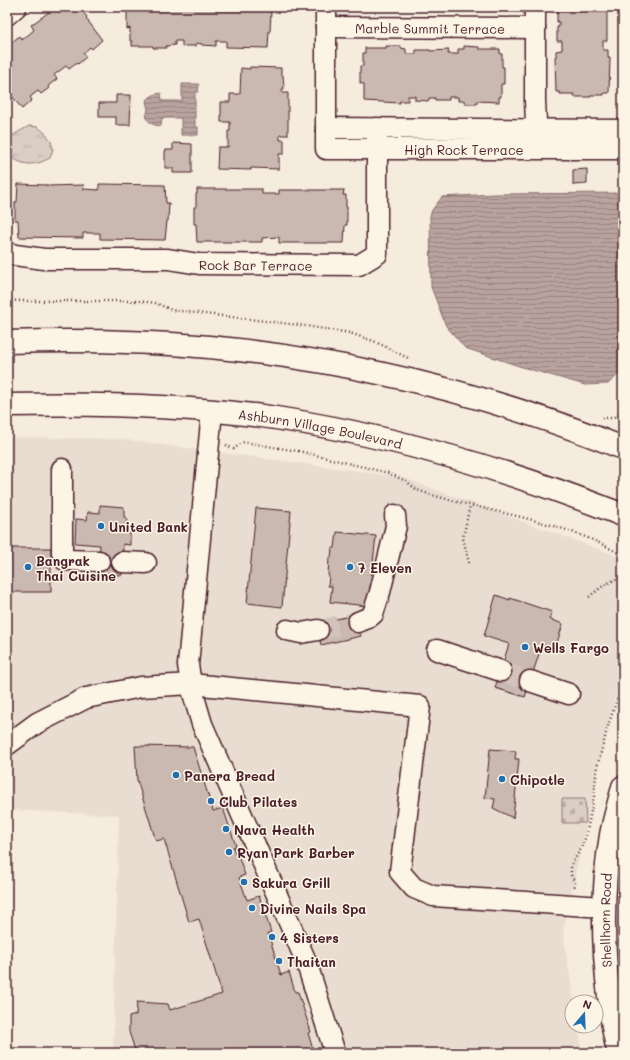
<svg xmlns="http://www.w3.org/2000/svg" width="630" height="1060" font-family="Mali,sans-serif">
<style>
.built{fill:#e8ddd0}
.cemetery{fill:url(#cemetery-stones);stroke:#927678}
.park{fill:url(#park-tufts);stroke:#927678}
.water{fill:url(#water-rules);stroke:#8c6e70}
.building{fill:#cab9b1;stroke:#4a1f2b}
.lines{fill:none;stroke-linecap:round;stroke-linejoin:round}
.minor-tunnel{stroke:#d3c3ba;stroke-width:20;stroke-dasharray:20 10;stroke-linecap:butt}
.minor-casing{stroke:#4a1f2b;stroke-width:23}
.major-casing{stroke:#4a1f2b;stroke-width:25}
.path{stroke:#4a1f2b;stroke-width:2.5;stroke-dasharray:1 3;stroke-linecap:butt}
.minor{stroke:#fcf5e5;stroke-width:20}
.major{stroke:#fcf5e5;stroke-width:22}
.poi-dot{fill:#1f6fb2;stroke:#fcf5e5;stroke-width:1.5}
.labels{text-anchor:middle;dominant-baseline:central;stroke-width:3;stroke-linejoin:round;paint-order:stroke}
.street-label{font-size:13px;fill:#4a1f2b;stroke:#fcf5e5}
.poi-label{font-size:13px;font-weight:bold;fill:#4a1f2b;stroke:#fcf5e5;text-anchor:start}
</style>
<defs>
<pattern id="cemetery-stones" width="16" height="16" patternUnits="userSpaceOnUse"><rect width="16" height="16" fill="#dbcec4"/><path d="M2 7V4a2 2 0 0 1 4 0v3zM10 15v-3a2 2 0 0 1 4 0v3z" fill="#bdb0a9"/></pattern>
<pattern id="park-tufts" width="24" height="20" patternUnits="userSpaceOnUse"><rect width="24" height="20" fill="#dbcec4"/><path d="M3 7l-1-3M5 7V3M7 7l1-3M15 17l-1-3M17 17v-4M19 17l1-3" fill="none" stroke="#bdb0a9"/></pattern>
<pattern id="water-rules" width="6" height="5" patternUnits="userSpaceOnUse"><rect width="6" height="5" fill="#b8a39e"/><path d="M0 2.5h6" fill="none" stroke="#988481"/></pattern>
</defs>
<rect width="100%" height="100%" fill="#f5ecde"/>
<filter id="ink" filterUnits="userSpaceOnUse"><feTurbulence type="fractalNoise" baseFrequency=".025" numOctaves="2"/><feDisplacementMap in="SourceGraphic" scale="8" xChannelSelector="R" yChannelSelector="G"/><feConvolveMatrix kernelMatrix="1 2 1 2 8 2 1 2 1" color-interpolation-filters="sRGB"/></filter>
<g filter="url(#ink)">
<path class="built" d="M7,437L120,439L401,477L623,558V667L609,719L563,932L574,1002H572V1026H578L582,1053H113L119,815L7,810Z"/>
<path class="cemetery" d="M562,799H585L586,823H562Z"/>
<path class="park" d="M29,126L38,127L45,133L51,141L53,149L50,158C33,167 22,166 7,154C7,135 14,135 29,126Z"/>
<path class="water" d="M182,84H199L198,92H195V127H198V135H181V118H162L161,126C154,126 150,123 146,118L148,109L146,101C150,96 155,94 161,93L162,101H182Z
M623,193V370L608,384L585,385L522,367L465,348L446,326L431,287L430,216L432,210L442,197L494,194Z"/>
<path class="building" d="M56,7L60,13L66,8L64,7H79L87,17L86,18L102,40L92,49L90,47L83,53L86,57L78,64L77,63L69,69L66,66L54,75L57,79L48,86L49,88L41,94L38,91L30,97L32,100L22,109L7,90V47L19,36L22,40L34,30L31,25Z
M130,7H269V12H271L270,31H269L268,48L226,47V41H216V46L202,45V44L196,43V46H182V41H175V45L166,46V48H153V46H132V41H130V28L127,29V11H130Z
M562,7L607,8V41H603V50H608V58H610L609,93H604V95H591V97H574V94H560V92H556L555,57H556V51L562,50V41H557V27H559V22H557V8Z
M386,46H401V48L406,49V54H416V50H430V51L449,50L448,54H458V49H464V46L479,47V49H500V54H502V67H504V84H501V97H499V102L477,101V104H465V101H458V97H449V100H435V98H429V101L415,100V96H408V101H400V103L364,101V84L360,83V66H363V53H365V48H386Z
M250,67L281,68V75H283L284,89H282V93H288V135H280V140H284V154H279V169L251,168V170L217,169L218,147H228V131H230V122H221V102H230V94H240L241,68L250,69Z
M116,95H131L130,125H116V117H99V103H116Z
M173,143L192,144V173H173V168H165V150H173Z
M587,169V184L573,185V170Z
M18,184L47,185V186L84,185L83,189L99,190V184L165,185L166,203H169L168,221H167L165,240L100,239V233H83V238L19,237L18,220H15V202H17Z
M197,189H262V194H279V190H344L343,195H346V207H347V225H345L344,243H279V237L262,238V242H197L196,224H194V207H196V194H197Z
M100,505L124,507V517L127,518V532H130V545L123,544L122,575L98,574L100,545L75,543L76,519L87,520L88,512L100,513Z
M256,508L291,511L282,607L247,603Z
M337,532L376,536L368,606L330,602L332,586H328L329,576L328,575L329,558H331L332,548H335Z
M7,548H51V592H7Z
M496,595L510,600V598L552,612L549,619L563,624L555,649L542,645L525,697L495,688L509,644L484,636Z
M356,615L361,636L321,645L316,623Z
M135,746L193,747L213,811L223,808L236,846L233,847L235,853L237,852L245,875L239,877L247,900L259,896L271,932L268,933L281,975L289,972L295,992H298L311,1032L308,1033L314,1053H136L129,1032V1017L136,1015L137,1002L168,1004L170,1010L222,994L199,919L189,922L164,839L156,841L137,780Z
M490,749L516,751L515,759H519L513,818L493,808L495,799L485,798Z"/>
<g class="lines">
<path class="minor-tunnel" d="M318,630L358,622
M501,671L530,681"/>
<g class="minor-casing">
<g id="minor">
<path id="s1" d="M326,7V149H623"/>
<path d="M535,7V101L537,142"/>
<path d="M7,15L16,7"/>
<path id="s2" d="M326,27L535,28"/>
<path d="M326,128L623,130"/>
<path id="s3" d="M7,252L15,255L44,259H168L199,264L359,265L377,254V128"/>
<path d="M212,411L188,665L192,690L202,724L306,961L335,1053"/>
<path d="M62,469V552L65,560L99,561"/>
<path d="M122,562L146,563"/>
<path d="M358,622L368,618L373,614L380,592L396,526L395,515"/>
<path d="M287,630L301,633L318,630"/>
<path d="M437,650L501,671"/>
<path d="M530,681L569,694"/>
<path d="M7,745L37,723L86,698L141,687L191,684L420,706L400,872L414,888L433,896L603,907"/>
</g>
</g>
<g class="major-casing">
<g id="major">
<path d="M7,342C74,340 142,341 209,347C351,360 491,395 623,448"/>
<path id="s4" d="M7,405C97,403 187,405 276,418C395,436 511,471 623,515"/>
<path id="s5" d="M619,1053C613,1035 611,1015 609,996C602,942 602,888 611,835C614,819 619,803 623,787"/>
</g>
</g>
<path class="path" d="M7,300L21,301H139L155,303L172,310L299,325L350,333L376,342L408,358
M602,418H611L623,414
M226,445L234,449L241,443L244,442L303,452L388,473L406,481L417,490C483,513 563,518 623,556
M469,563L463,538L470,505
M589,597C600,588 609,580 623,578
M574,887L575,883L571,875V865L581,849L586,836L594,796L597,767L609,723L623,681"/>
<use href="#minor" class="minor"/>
<use href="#major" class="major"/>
</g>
</g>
<g class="poi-dot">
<circle cx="101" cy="526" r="4"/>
<circle cx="28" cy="567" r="4"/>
<circle cx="350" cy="567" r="4"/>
<circle cx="525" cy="647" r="4"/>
<circle cx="176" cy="775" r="4"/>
<circle cx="502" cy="779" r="4"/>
<circle cx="211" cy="801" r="4"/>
<circle cx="226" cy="829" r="4"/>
<circle cx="229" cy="852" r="4"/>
<circle cx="244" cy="882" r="4"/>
<circle cx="252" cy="908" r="4"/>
<circle cx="272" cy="937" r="4"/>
<circle cx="279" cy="961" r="4"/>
</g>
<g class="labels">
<g class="street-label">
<text stroke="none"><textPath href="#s2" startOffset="104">Marble Summit Terrace</textPath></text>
<text stroke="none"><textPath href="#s1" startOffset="280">High Rock Terrace</textPath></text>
<text stroke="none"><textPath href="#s3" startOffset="250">Rock Bar Terrace</textPath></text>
<text stroke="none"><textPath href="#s4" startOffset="315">Ashburn Village Boulevard</textPath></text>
<text stroke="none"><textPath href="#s5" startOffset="134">Shellhorn Road</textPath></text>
</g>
<g class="poi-label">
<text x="109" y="526">United Bank</text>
<text x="36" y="560">Bangrak<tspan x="36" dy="15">Thai Cuisine</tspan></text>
<text x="358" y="567">7 Eleven</text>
<text x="533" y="647">Wells Fargo</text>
<text x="184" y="775">Panera Bread</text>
<text x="510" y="779">Chipotle</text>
<text x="219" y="801">Club Pilates</text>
<text x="234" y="829">Nava Health</text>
<text x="237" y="852">Ryan Park Barber</text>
<text x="252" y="882">Sakura Grill</text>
<text x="260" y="908">Divine Nails Spa</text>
<text x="280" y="937">4 Sisters</text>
<text x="287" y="961">Thaitan</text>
</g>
</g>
<rect width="630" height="1060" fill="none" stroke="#fcf5e5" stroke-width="24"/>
<rect x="12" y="12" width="606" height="1036" fill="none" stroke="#4a1f2b" stroke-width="1.5" filter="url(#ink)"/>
<g transform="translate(584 1014) rotate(19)"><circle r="19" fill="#fcf5e5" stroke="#b59f9b"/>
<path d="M0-3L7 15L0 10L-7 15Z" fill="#1f6fb2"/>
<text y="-6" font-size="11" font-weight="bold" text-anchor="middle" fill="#4a1f2b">N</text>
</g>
</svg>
